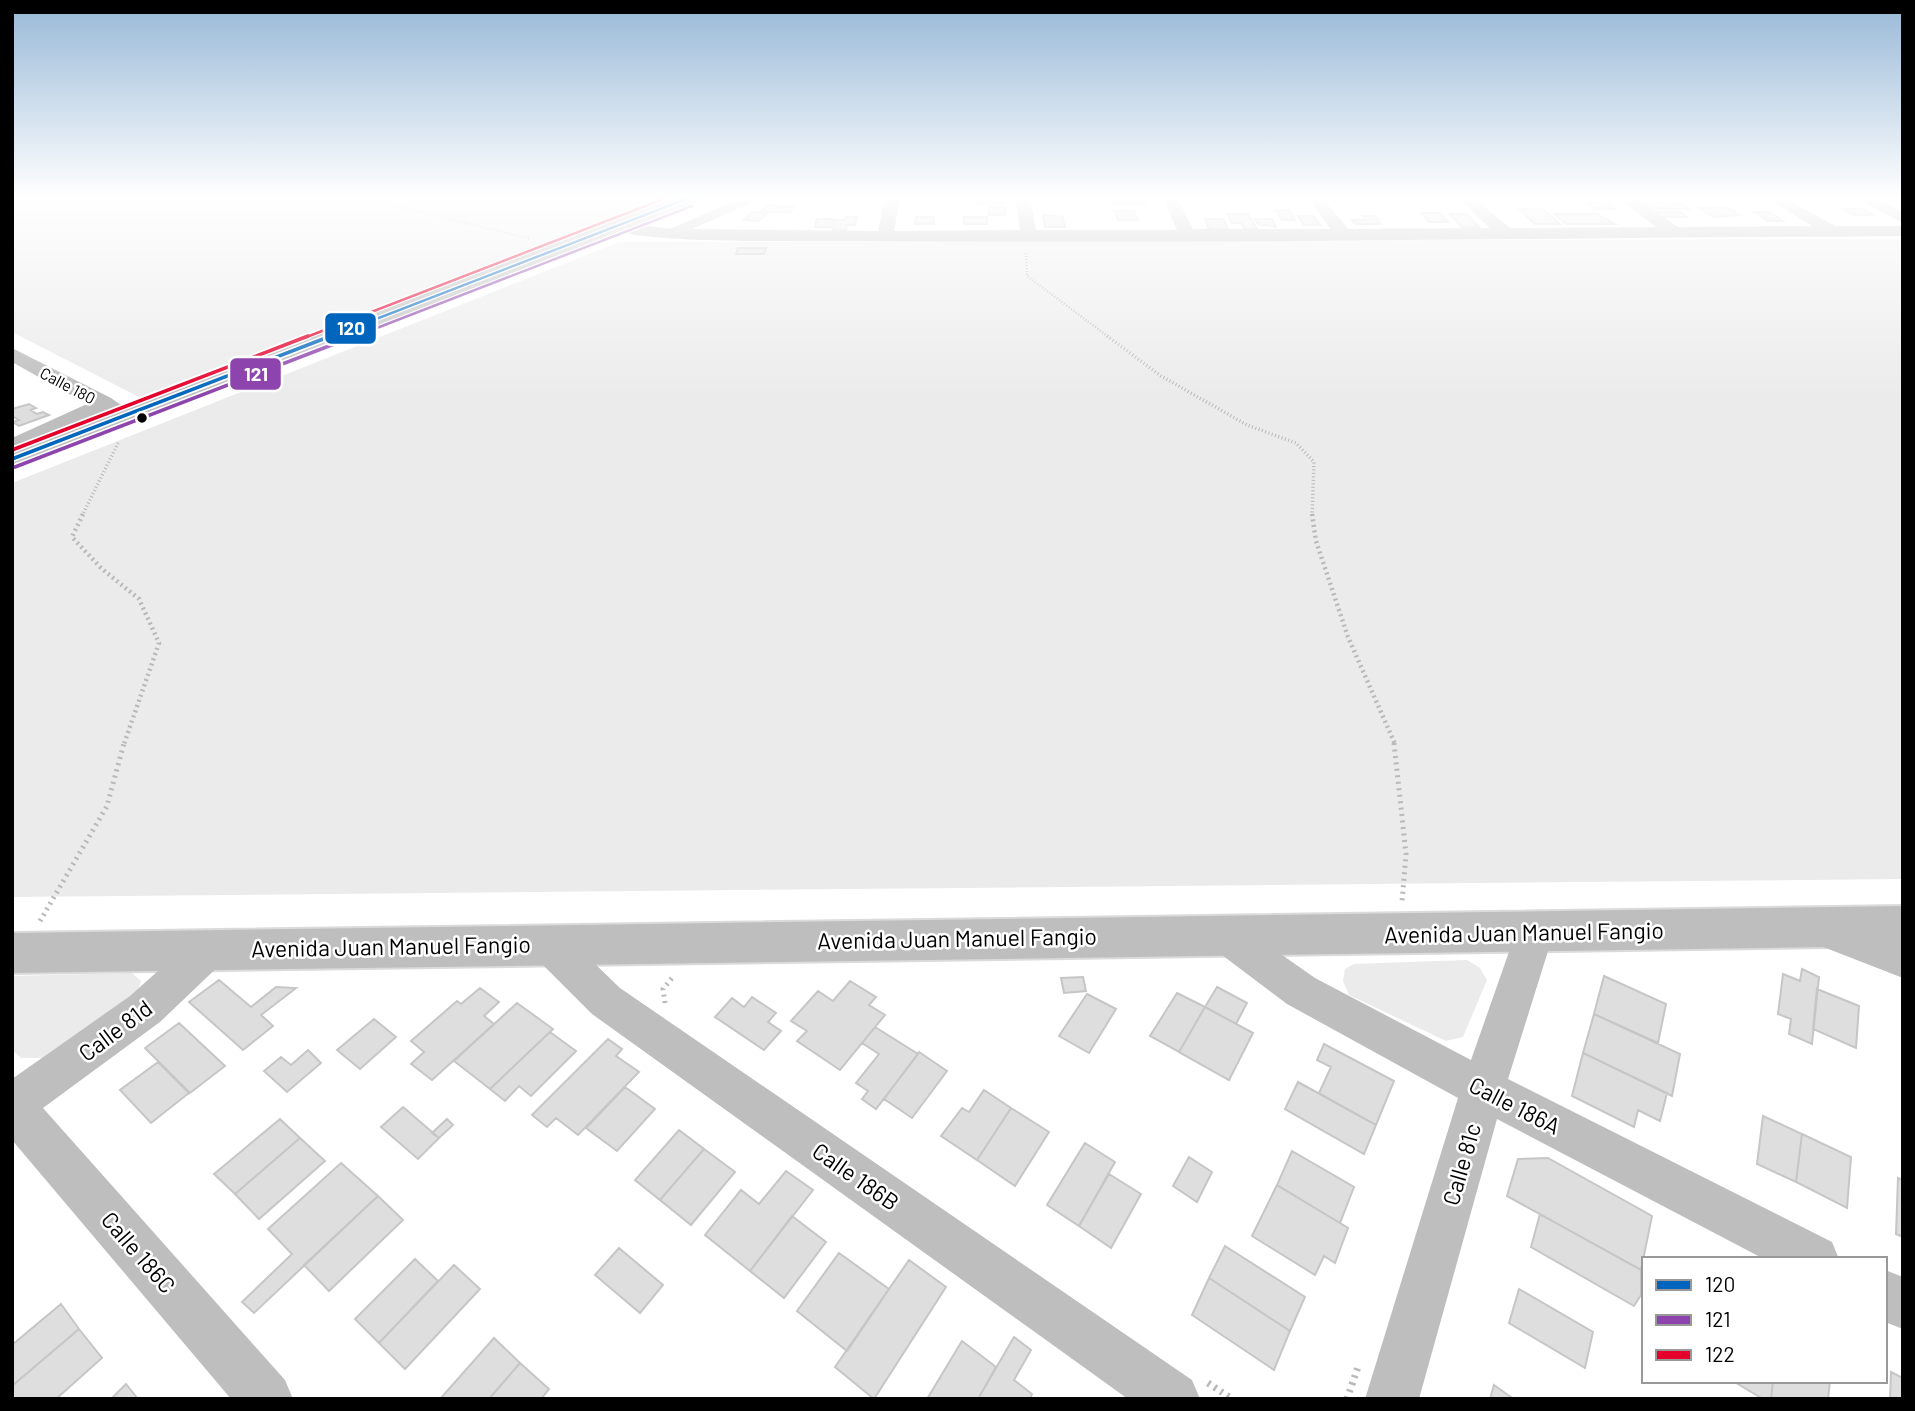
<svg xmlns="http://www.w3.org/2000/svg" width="1915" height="1411" font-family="Barlow,sans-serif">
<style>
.green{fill:#ebebeb}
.building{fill:#dedede;stroke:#c6c6c6;stroke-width:2}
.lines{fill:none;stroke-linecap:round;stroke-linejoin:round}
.major-casing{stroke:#dbdbdb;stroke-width:4}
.path-far4{stroke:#b9b9b9;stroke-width:2.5;stroke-dasharray:1 2;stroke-linecap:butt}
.path-far3{stroke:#b9b9b9;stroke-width:3.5;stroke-dasharray:1 2.5;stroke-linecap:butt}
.path-far2{stroke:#b9b9b9;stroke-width:4.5;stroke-dasharray:2 3.5;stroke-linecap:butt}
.path-far1{stroke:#b9b9b9;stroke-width:5;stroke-dasharray:2 4.5;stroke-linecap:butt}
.path{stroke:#b9b9b9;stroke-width:7;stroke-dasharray:2.5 5;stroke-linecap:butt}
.minor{fill:#bebebe;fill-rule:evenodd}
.major{fill:#bebebe;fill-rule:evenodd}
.bus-1-far1-casing{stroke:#fff;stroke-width:5}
.bus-1-casing{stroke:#fff;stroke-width:7}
.bus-2-far1-casing{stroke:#fff;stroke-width:5}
.bus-2-casing{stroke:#fff;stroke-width:7}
.bus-3-far1-casing{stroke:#fff;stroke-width:5}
.bus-3-casing{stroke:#fff;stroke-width:7}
.bus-1-far1{stroke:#0065bd;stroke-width:2.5}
.bus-1{stroke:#0065bd;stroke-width:3.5}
.bus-2-far1{stroke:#8e44ad;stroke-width:2.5}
.bus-2{stroke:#8e44ad;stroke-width:3.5}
.bus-3-far1{stroke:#e4002b;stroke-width:2.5}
.bus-3{stroke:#e4002b;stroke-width:3.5}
.bus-dot{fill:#000;stroke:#fff;stroke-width:2.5}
.labels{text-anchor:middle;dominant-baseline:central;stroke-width:5;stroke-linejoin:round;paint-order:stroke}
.far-street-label{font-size:16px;fill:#000;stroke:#fff}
.near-street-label{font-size:23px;fill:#000;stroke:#fff}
.line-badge{stroke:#fff;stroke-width:2.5}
.badge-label{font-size:19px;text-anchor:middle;font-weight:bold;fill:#fff}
</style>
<rect width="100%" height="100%" fill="#fff"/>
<path class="green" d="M12,198H664L139,397L12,332Z
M1903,239V879L12,897V483L619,242Z
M1467,960L1480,968L1487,980L1463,1037L1446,1041L1349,995L1343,981L1345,969L1354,964Z
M132,973L141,981L138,991L42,1058H21L12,1050V976Z"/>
<path class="building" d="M1114,198H1145L1147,204H1115Z
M977,199H1002L1003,204H977Z
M1592,202H1606L1615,209H1595L1588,204H1595Z
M1644,202L1683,204L1689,209H1653Z
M768,205L794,207L789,213L762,211Z
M989,207H1005V215H989Z
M1700,208H1730L1740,215L1713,217Z
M1519,209H1543L1560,224H1535Z
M1843,209H1863L1873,215H1853Z
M1276,210H1289L1295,220H1282Z
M1115,211H1134L1138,220H1118Z
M752,212L767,213L759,221L744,220Z
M1656,212H1680L1687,217H1663Z
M1754,212H1769L1783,221H1768Z
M1421,213H1440L1448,222H1429Z
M1228,214H1248L1257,229H1245L1241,223H1232Z
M1450,214H1467L1479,227H1462Z
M1554,214H1597L1615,224H1566Z
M1043,215L1063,217L1065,227H1045Z
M1298,216H1314L1320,225H1304Z
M1363,216H1375L1381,224H1355L1352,220H1366Z
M846,217H857L855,225H847L846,230H833L835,220H845Z
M916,217H934V224H915Z
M964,217H987V224H964Z
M817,219H833L831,227H815Z
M1205,219H1223L1228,229H1209Z
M1255,219H1272L1276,227L1258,224Z
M738,248H766L764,254H736Z
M29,404L36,408L31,410L37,414L43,412L49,415L19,426L13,422L19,420L12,416V409Z
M1802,969L1819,977L1812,1044L1789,1034L1791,1019L1778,1014L1783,974L1800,981Z
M1604,976L1666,1004L1658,1043L1594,1014Z
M1083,977L1086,991L1064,993L1061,978Z
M219,980L251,1007L276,987L296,988L261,1015L273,1026L243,1050L189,1002Z
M850,981L876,997L869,1005L885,1015L840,1070L797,1041L807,1031L791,1021L818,991L833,1001Z
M1217,987L1247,1003L1236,1024L1205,1007Z
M480,988L499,1002L484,1016L494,1024L432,1080L411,1064L424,1052L411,1041L457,1001L461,1004Z
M1817,989L1859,1006L1856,1048L1813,1029Z
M1177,993L1205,1007L1179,1052L1150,1036Z
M1087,994L1116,1009L1089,1053L1059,1036Z
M752,997L776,1013L768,1022L781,1031L764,1050L715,1017L732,998L744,1007Z
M517,1003L553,1029L490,1089L454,1061Z
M1205,1007L1253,1033L1229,1080L1179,1052Z
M1594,1014L1680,1054L1672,1096L1583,1053Z
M374,1019L396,1037L360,1069L337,1050Z
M179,1023L225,1066L190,1093L145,1048Z
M875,1027L918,1054L876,1109L862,1099L868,1091L856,1083L879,1054L862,1043Z
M550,1032L576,1051L531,1096L519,1086L505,1101L490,1089Z
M608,1039L622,1049L616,1056L639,1072L578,1135L556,1118L547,1127L532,1115Z
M1324,1044L1394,1081L1376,1125L1319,1093L1331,1067L1317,1060Z
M308,1050L321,1063L287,1092L264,1071L281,1057L291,1065Z
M919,1052L947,1071L912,1118L884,1099Z
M1583,1053L1667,1093L1660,1121L1638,1110L1634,1127L1572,1096Z
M158,1062L189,1093L151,1123L120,1090Z
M1298,1082L1376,1125L1364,1154L1285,1109Z
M625,1087L655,1109L617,1151L586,1128Z
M984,1090L1011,1108L977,1160L941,1136L962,1108L969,1112Z
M403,1107L439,1138L418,1159L381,1127Z
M1011,1108L1049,1132L1015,1186L977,1160Z
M1763,1116L1802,1134L1796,1182L1757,1164Z
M280,1119L300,1138L235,1194L214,1174Z
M447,1119L453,1125L439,1138L432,1133Z
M679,1130L704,1149L660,1200L635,1180Z
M1802,1134L1851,1157L1847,1208L1796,1182Z
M300,1138L325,1161L259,1219L235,1194Z
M1085,1143L1115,1162L1079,1226L1047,1205Z
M704,1149L735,1172L691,1225L660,1200Z
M1292,1151L1354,1187L1340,1223L1277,1185Z
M1189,1157L1212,1172L1197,1202L1173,1186Z
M1548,1158L1652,1216L1641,1270L1507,1196L1518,1159Z
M341,1163L378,1196L254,1313L242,1302L292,1254L268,1229Z
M786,1171L813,1190L750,1271L705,1235L741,1190L759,1204Z
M1109,1174L1141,1194L1111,1248L1079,1226Z
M1898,1178L1903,1180V1237L1896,1234Z
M1277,1185L1348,1228L1335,1263L1324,1256L1315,1275L1252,1236Z
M378,1196L403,1220L329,1291L304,1265Z
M1540,1214L1641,1270V1295L1634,1306L1531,1247Z
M792,1216L826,1242L784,1298L750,1271Z
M1225,1246L1305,1297L1290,1331L1209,1278Z
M619,1248L663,1285L640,1313L595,1275Z
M839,1253L889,1289L847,1351L797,1311Z
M415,1259L438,1281L379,1343L355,1319Z
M909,1260L946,1287L874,1399L835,1367Z
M454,1265L480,1289L405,1369L379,1343Z
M1209,1278L1290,1331L1274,1370L1192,1315Z
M1519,1289L1593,1332L1585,1368L1509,1323Z
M61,1304L79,1329L12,1386V1345Z
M79,1329L102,1358L56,1399H12V1386Z
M1014,1337L1031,1350L1014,1380L1032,1394L1030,1399H978Z
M494,1338L520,1363L489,1399H440Z
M962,1341L996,1367L978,1399H927Z
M520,1363L549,1389L541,1399H489Z
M1891,1372L1903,1378V1399H1890Z
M1733,1381H1773L1771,1399H1763Z
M1773,1381H1830L1828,1399H1771Z
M126,1384L138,1399H111Z
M1494,1385L1508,1395L1514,1399H1490Z"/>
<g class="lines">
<g class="major-casing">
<path id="major" d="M673,198H699L696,202L12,468V449Z
M1903,906V946L12,973V933Z"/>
</g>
<path class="path-far4" d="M365,198L531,239
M1026,253L1027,276L1110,338"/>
<path class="path-far3" d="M1107,336L1161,376L1247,425L1296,443L1314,462L1312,516
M82,516L119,441"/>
<path class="path-far2" d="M83,514L72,537L101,568L139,599L159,643L124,744
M1312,514L1316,541L1348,637L1395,744"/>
<path class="path-far1" d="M1394,743L1406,854L1402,902
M40,921L107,806L124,743
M665,1003L663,989L672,978"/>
<path class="path" d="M1208,1383L1232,1399
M1347,1399L1358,1367"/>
<path class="minor" d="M741,198H762L692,229L878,231L885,198H900L894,231L1020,230L1015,198H1030L1036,230H1177L1163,198H1177L1193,229H1331L1308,198H1323L1348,229L1490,228L1458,198H1474L1510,228L1656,227L1618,198H1635L1678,227L1812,226L1767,198H1785L1835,226H1903V236C1555,238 1207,244 859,241C818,240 629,246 607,226L615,221L670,229Z
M1856,198H1875L1903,212V223Z
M12,348L111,398L135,415L124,422L104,413L12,453V438L87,404L12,362Z
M1535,916L1549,921L1554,932L1508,1079L1832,1242L1839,1259H1764L1497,1119L1419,1399H1365L1458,1098L1287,1004L1210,946L1205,935L1210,924L1224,919L1238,924L1315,978L1471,1060L1516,932L1521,921Z
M1827,916L1903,944V978L1813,943L1808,932L1813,921Z
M548,928L562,932L620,988L1192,1380L1200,1399H1128L592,1014L534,956L529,944L534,932Z
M211,931L225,936L231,948L225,960L160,1022L43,1108L285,1380L293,1399H231L12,1140V1079L130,996L197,936Z
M1885,1270L1903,1277V1329L1885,1322Z"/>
<use href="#major" class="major"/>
<g class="bus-1-far1-casing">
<path id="bus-1-far1" d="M327,338L689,198"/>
</g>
<g class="bus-1-casing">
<path id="bus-1" d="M12,459L331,336"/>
</g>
<g class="bus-2-far1-casing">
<path id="bus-2-far1" d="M351,338L692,206"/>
</g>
<g class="bus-2-casing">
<path id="bus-2" d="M15,467L355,336"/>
</g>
<g class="bus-3-far1-casing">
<path id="bus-3-far1" d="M304,338L666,198"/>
</g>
<g class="bus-3-casing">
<path id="bus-3" d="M12,450L308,336"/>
</g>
<use href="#bus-1-far1" class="bus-1-far1"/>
<use href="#bus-1" class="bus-1"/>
<use href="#bus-2-far1" class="bus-2-far1"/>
<use href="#bus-2" class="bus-2"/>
<use href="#bus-3-far1" class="bus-3-far1"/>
<use href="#bus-3" class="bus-3"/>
</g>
<linearGradient id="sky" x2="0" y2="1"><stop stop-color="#97b8d7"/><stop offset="0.5" stop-color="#fff"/><stop offset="1" stop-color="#fff" stop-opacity="0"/></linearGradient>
<rect width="1915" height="395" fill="url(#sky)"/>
<circle class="bus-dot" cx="142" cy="418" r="6"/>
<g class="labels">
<g class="far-street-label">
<text transform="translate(68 385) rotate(28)">Calle 180</text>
</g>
<g class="near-street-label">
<text transform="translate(1524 932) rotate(-1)">Avenida Juan Manuel Fangio</text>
<text transform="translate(957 938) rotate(-1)">Avenida Juan Manuel Fangio</text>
<text transform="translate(391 946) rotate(-1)">Avenida Juan Manuel Fangio</text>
<text transform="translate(115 1030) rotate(-37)">Calle 81d</text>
<text transform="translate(1515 1105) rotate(27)">Calle 186A</text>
<text transform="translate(1461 1164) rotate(-74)">Calle 81c</text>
<text transform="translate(856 1176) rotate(35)">Calle 186B</text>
<text transform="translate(139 1252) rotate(49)">Calle 186C</text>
</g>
</g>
<g class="line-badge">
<rect x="324" y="312" width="53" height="33" rx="7" fill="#0065bd"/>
<rect x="229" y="357" width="53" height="34" rx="7" fill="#8e44ad"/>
</g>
<g class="badge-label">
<text x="351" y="335">120</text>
<text x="256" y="381">121</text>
</g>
<rect width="1915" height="1411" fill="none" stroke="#000000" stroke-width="28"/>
<rect x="1642" y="1257" width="245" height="126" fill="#ffffff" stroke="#999999" stroke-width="2"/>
<rect x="1656" y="1280" width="35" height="10" fill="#0065bd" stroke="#999999" stroke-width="2"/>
<text x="1705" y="1292" font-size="21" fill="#000000">120</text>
<rect x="1656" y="1315" width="35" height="10" fill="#8e44ad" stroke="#999999" stroke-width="2"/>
<text x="1705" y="1327" font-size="21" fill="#000000">121</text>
<rect x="1656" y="1350" width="35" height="10" fill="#e4002b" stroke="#999999" stroke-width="2"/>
<text x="1705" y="1362" font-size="21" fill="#000000">122</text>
</svg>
